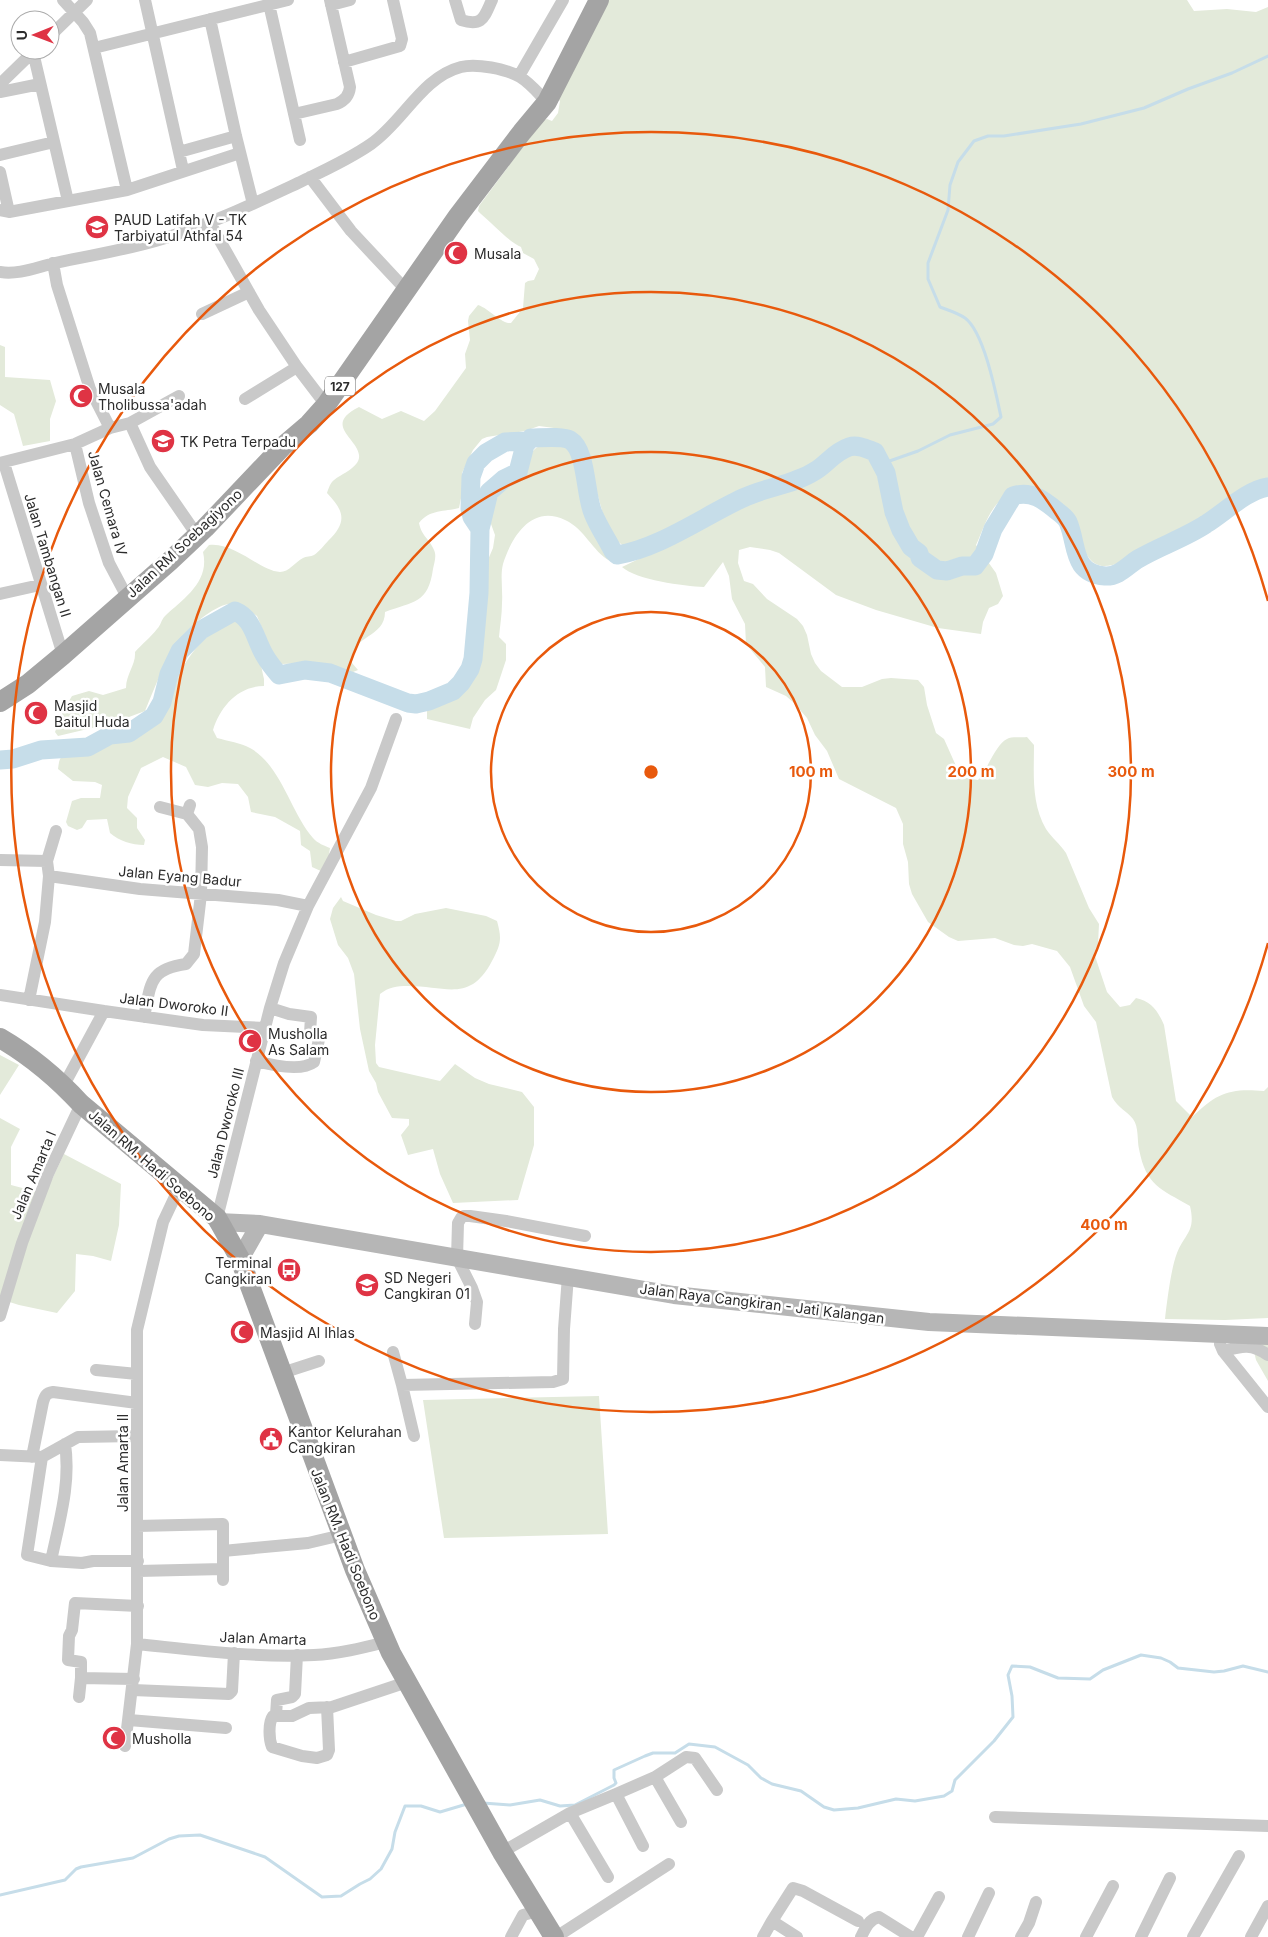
<svg xmlns="http://www.w3.org/2000/svg" width="1268" height="1937" font-family="Inter,sans-serif">
<style>
.green{fill:#e3eada}
.lines{fill:none;stroke-linecap:round;stroke-linejoin:round}
.stream{stroke:#c6dde9;stroke-width:3}
.river{stroke:#c6dde9;stroke-width:19}
.street{stroke:#c9c9c9;stroke-width:12}
.secondary{stroke:#b6b6b6;stroke-width:18}
.primary{stroke:#a4a4a4;stroke-width:20}
.ring{fill:none;stroke:#e8590c;stroke-width:2.5}
.labels{text-anchor:middle;dominant-baseline:central;stroke-width:5;stroke-linejoin:round;paint-order:stroke}
.shield{fill:#fff;stroke:#6b6b6b;stroke-width:1}
.shield-label{font-size:12px;font-weight:bold;fill:#2c2c2c}
.poi-label{font-size:14px;fill:#2c2c2c;stroke:#fff;text-anchor:start}
.street-label{font-size:14px;fill:#2c2c2c;stroke:#fff}
.centre{fill:#e8590c;stroke:#fff;stroke-width:2.5}
.ring-label{font-size:15px;text-anchor:middle;font-weight:bold;fill:#e8590c;stroke:#fff;stroke-width:5;stroke-linejoin:round;paint-order:stroke}
</style>
<rect width="100%" height="100%" fill="#fff"/>
<path class="green" d="M604,0H1187L1194,11L1227,9L1256,12L1268,7V480C1261,482 1249,483 1243,488C1240,490 1238,494 1235,497C1228,503 1219,509 1211,515C1200,522 1188,526 1177,532C1159,542 1122,568 1102,566C1073,562 1084,497 1030,492C994,489 988,519 976,545L996,573L1003,596L998,604L989,608L983,622L981,634L938,628L876,610L836,595L779,553L770,550L750,547L739,550L738,563L744,581L753,584L767,599L797,619L803,626L807,635L811,654L815,663L821,671L842,687H862L882,679L891,678L918,680L924,687L927,705L936,733L944,739L961,777L978,780C987,770 996,744 1007,739C1012,736 1021,738 1027,737L1034,745C1034,774 1031,803 1046,829C1052,838 1060,844 1066,853L1089,908L1099,924L1098,944L1094,953L1107,992L1120,1007L1130,1005L1136,998C1151,1001 1158,1011 1164,1025L1176,1101L1192,1117C1217,1093 1229,1088 1264,1091L1268,1087V1318L1225,1320L1165,1319C1167,1302 1171,1268 1177,1253C1185,1233 1196,1232 1190,1206C1161,1189 1146,1186 1139,1149C1137,1140 1139,1127 1133,1119C1127,1111 1118,1108 1112,1097L1096,1022L1084,1006L1070,967L1057,951L1032,944L1023,946L1014,945L995,938L958,941L949,937L928,922L912,894L909,884L908,862L903,844V824L896,808L839,779L827,751L815,735L807,718L794,703L786,696L766,687L765,667L746,644L745,624L732,599L729,576L723,562L704,587C684,586 636,580 622,567L699,530L694,520L639,544L625,547L617,541L611,533L603,514L589,464L586,447L576,437L554,428L539,426L525,431L487,437L482,439L473,450L462,473L463,488L459,508C444,512 430,509 419,523C422,537 429,538 434,550C437,556 434,563 433,569C428,604 414,601 385,612C385,639 350,634 352,663L358,670L353,672L309,663L281,664L274,657L257,616C251,611 236,603 228,604C213,607 190,626 181,638C165,659 155,687 145,711L113,723L58,736L55,732L63,711L72,696L89,691L103,695L126,688C126,674 136,665 135,652C142,644 151,637 157,629C161,625 161,620 165,616C184,598 210,582 203,552L209,545C235,542 260,571 280,572C289,572 295,562 303,558C306,556 311,557 314,555C319,552 324,545 328,541C347,522 345,512 327,493C328,490 330,484 332,482C338,475 361,468 359,455C357,438 323,425 359,407L382,419L401,411L424,421L435,411L466,368L465,354L470,340L468,321L469,316L478,305C490,309 501,324 511,323L523,308L525,283L528,281L534,280L539,269L534,259L523,253L521,247C509,242 492,223 481,214L478,211L479,206L542,121L547,119L552,121L558,113L560,101L557,98Z
M0,345L5,347V377L50,380L56,401L50,419V441L23,446L14,414L0,405Z
M559,443L564,444L576,459L584,500L610,561C592,551 585,529 565,520C532,504 512,536 503,564C500,576 503,590 502,603C502,614 500,626 499,637L506,644V660L496,690L485,700L473,718L470,729L427,719V710L463,688L475,669L481,637L479,607L484,589L487,562L493,548L495,535L491,524L487,506L492,497L500,488L509,483L523,478C537,452 523,446 559,443Z
M237,618C258,626 259,660 264,679V686C238,686 220,707 213,730L217,738C228,741 241,743 250,748C281,765 291,813 313,838C317,843 325,846 330,848L327,866L323,872L312,867L310,851L301,845L300,831L275,817L251,812L248,797L238,784L222,783L208,787L195,785L186,767L163,757L141,768L128,797L127,808L137,818V828L145,840L144,845C132,845 119,841 110,833L107,819L87,820L82,828L77,830L68,826L66,822L72,801L81,798H100L102,785L95,782L73,781L58,769C59,762 59,757 66,753C70,750 75,751 81,750C93,749 138,735 146,728C163,715 168,694 178,676C191,651 210,628 237,618Z
M341,897L343,901L376,915L396,921H401L415,914L446,908L486,916L497,921C502,939 501,944 492,961C470,1003 446,986 408,986C396,986 389,987 380,994L375,1045L376,1063L379,1067L440,1081L455,1064L475,1078L489,1084L522,1092L534,1107V1145L518,1200L453,1203L440,1174L433,1149L408,1155L401,1135L409,1125V1119L392,1118L378,1092L376,1083L369,1071L360,1029L354,974L348,958L338,945L330,919L333,908Z
M0,1055L19,1065L0,1095Z
M0,1118L20,1129L11,1147V1185L45,1194L64,1154L121,1184L119,1225L111,1261L93,1256L76,1254L75,1291L57,1313L19,1305L0,1299Z
M1252,1343H1268V1381L1256,1360Z
M599,1396L608,1534L444,1538L423,1400Z"/>
<g class="lines">
<path class="stream" d="M881,464L918,451L950,435L993,424L1001,417C996,393 984,332 965,318C958,313 948,310 940,307L928,279V263L948,210L950,185L958,162L974,141L988,136H1004L1081,124L1144,108L1188,89L1232,73L1268,56
M483,1803L510,1805L540,1800L560,1806L575,1805L614,1785L616,1783L614,1778V1770L645,1756L653,1753H675L689,1744L715,1747L748,1765L761,1778L772,1784L801,1791L824,1807L834,1810L858,1808L896,1799L915,1801L944,1796L952,1791L955,1780L994,1741L1013,1717L1012,1696L1008,1675L1012,1666L1030,1667L1058,1678L1090,1679L1103,1670L1141,1655L1161,1658L1170,1662L1178,1668L1214,1672L1224,1671L1243,1666L1268,1672
M0,1895L65,1880L76,1869L81,1867L133,1858L169,1839L179,1836L200,1835L265,1857L322,1897L341,1896L360,1884L370,1879L381,1869L392,1849L395,1832L405,1806H421L440,1812L467,1804"/>
<path class="river" d="M480,529L472,517L470,509L471,477L476,463L486,453L505,442L527,441
M0,760L13,759L41,750L88,747L110,735L129,733L154,716L162,702L169,674L180,651L201,630L235,611C254,619 255,640 265,656C269,663 274,669 279,675L305,670L330,673L408,703L416,704L429,701L453,691L461,683L470,669L473,659L479,593L480,529L489,492L504,479L518,472L525,445L531,438C540,438 563,436 570,440C587,450 585,495 593,513C598,526 607,539 613,551L617,555C660,548 704,516 743,498C766,487 793,485 815,471C827,464 834,452 849,447C858,444 867,449 875,452L886,473L894,512L901,530L911,547L919,553L920,558L937,570L947,571L962,566H975L984,554L993,529L1013,496C1031,490 1044,500 1057,511C1061,514 1066,518 1068,522C1078,545 1071,573 1105,576C1119,577 1128,565 1138,559C1160,546 1185,538 1206,524C1224,513 1247,490 1268,487"/>
<path class="street" d="M63,0L83,22L90,33L127,190
M145,0L183,170
M455,0L461,20C483,27 484,17 492,0
M269,4L300,140
M331,5L350,0
M210,19L236,136L253,204
M50,36L87,0
M94,48L288,0
M33,52L68,201
M344,62L400,46L402,39L393,0
M519,76L563,0
M0,84L35,50
M0,92L40,84
M294,114L337,104C345,100 349,96 350,87L330,0
M179,152L236,136
M0,155L54,142
M0,172L9,212
M310,177L351,231L407,291
M0,210L9,212L127,190L240,153
M210,223L259,310L297,367L326,405
M53,263L57,285L90,389L110,428
M0,272C19,275 37,267 55,263C91,255 127,250 162,239C209,225 253,204 298,183C323,171 348,160 371,144C403,122 422,77 461,67C476,63 507,69 520,77C530,83 539,94 547,102
M202,314L249,292
M245,399L297,367
M130,423L179,396
M75,444L89,503L109,563L127,597
M0,463L75,444L110,428L130,423L150,467L197,535
M4,463L63,655
M0,594L40,585
M160,807L187,814
M0,860L47,861
M49,876L140,889L278,900L308,906
M0,995L104,1011
M29,1000L45,922L49,876L47,861L56,831
M144,1017C151,985 148,969 186,964L194,954L201,894L202,847L199,829L187,814L190,805
M256,1061C271,1065 301,1072 314,1062L320,1035L310,1033L311,1017L289,1014L270,1008
M64,1085L104,1011L203,1025L265,1028
M217,1218L270,1008L284,963L308,906L371,788L396,719
M0,1316L22,1243L48,1174L81,1104
M475,1324L477,1302L472,1288L457,1258L458,1223L461,1218L464,1216H470L506,1221L585,1236
M1220,1344L1223,1351C1242,1346 1251,1343 1268,1355
M1223,1351L1268,1407
M393,1352L402,1385
M96,1370L137,1374
M282,1373L319,1361
M414,1436L402,1385L553,1382L563,1379L564,1329L568,1276
M0,1455L42,1457L78,1437L136,1436
M32,1457L43,1402C45,1396 46,1393 53,1392L137,1403
M42,1457L27,1555L51,1561L82,1563L93,1561H138
M137,1526L223,1524V1580
M223,1551L308,1543L342,1535
M51,1561C59,1522 71,1484 65,1444
M138,1571L223,1569
M137,1644C196,1650 255,1658 314,1655C338,1654 362,1648 386,1642
M134,1679L81,1678V1662L68,1660L69,1636L72,1630L75,1603L138,1606
M133,1690L229,1694L232,1691L234,1653
M79,1697L81,1678
M327,1707L329,1750L327,1755L317,1758L302,1756L272,1747C269,1739 268,1723 273,1716H292L309,1708L332,1707L407,1682
M276,1715L277,1700L292,1697L295,1694L297,1655
M129,1720L226,1728
M125,1746L137,1644V1330L163,1222L180,1186
M655,1777L681,1822
M616,1794L643,1846
M570,1813L608,1877
M995,1817L1268,1826
M502,1852L570,1813L616,1794L655,1777L686,1757L695,1758L717,1790
M772,1921L793,1888L803,1891L858,1921
M511,1937L523,1915L538,1911
M556,1937L669,1864
M763,1937L772,1921L797,1937
M861,1937C865,1929 869,1919 879,1917L911,1937
M917,1937L939,1897
M968,1937L989,1893
M1021,1937L1029,1923L1036,1902
M1086,1937L1113,1886
M1141,1937L1170,1878
M1193,1937L1239,1856
M1251,1937L1268,1906"/>
<path class="secondary" d="M218,1222L260,1224L674,1295L929,1322L1268,1336
M240,1259L260,1224"/>
<path class="primary" d="M0,702L28,684L63,655L170,561L205,528L282,447L309,424L326,405L458,216L522,132L547,102L599,0
M0,1038C31,1056 57,1078 81,1104L217,1218L240,1259L355,1570L391,1653L502,1852L554,1937"/>
</g>
<g class="ring">
<circle cx="651" cy="772" r="160"/>
<circle cx="651" cy="772" r="320"/>
<circle cx="651" cy="772" r="480"/>
<path d="M1268 943A640 640 0 1 1 1268 601"/>
</g>
<defs>
<g id="school-disc" transform="scale(1.25)"><circle r="9.5" fill="#df3344" stroke="#fff"/><path d="M0-5L7-2L0 1L-7-2ZM-4 1L0 2.5L4 1V4Q0 6-4 4Z" fill="#fff"/></g>
<g id="mosque-disc" transform="scale(1.25)"><circle r="9.5" fill="#df3344" stroke="#fff"/><path d="M3.5-4.9A6 6 0 1 0 3.5 4.9A5 5 0 1 1 3.5-4.9Z" fill="#fff"/></g>
<g id="bus-disc" transform="scale(1.25)"><circle r="9.5" fill="#df3344" stroke="#fff"/><path d="M-5-6H5V4H4V6H2V4H-2V6H-4V4H-5ZM-3.5-4V0h7V-4ZM-3.5 1.2v1.5H-2V1.2ZM2 1.2v1.5H3.5V1.2Z" fill="#fff"/></g>
<g id="civic-disc" transform="scale(1.25)"><circle r="9.5" fill="#df3344" stroke="#fff"/><path d="M-.6-6.5H3V-4.5H.6V-3L4-1V1h2V6H-6V1h2V-1L-.6-3ZM-1.2 2.5V6h2.4V2.5Z" fill="#fff"/></g>
</defs>
<g fill-rule="evenodd">
<use href="#school-disc" x="97" y="227"/>
<use href="#mosque-disc" x="456" y="253"/>
<use href="#mosque-disc" x="81" y="396"/>
<use href="#school-disc" x="163" y="441"/>
<use href="#mosque-disc" x="36" y="713"/>
<use href="#mosque-disc" x="250" y="1041"/>
<use href="#bus-disc" x="289" y="1270"/>
<use href="#school-disc" x="367" y="1285"/>
<use href="#mosque-disc" x="242" y="1332"/>
<use href="#civic-disc" x="271" y="1439"/>
<use href="#mosque-disc" x="114" y="1738"/>
</g>
<g class="labels">
<rect class="shield" x="325" y="376.5" width="30" height="19" rx="4"/>
<g class="shield-label">
<text x="340" y="386">127</text>
</g>
<g class="poi-label">
<text x="114" y="219">PAUD Latifah V - TK<tspan x="114" dy="16">Tarbiyatul Athfal 54</tspan></text>
<text x="474" y="253">Musala</text>
<text x="98" y="388">Musala<tspan x="98" dy="16">Tholibussa'adah</tspan></text>
<text x="180" y="441">TK Petra Terpadu</text>
<text x="54" y="705">Masjid<tspan x="54" dy="16">Baitul Huda</tspan></text>
<text x="268" y="1033">Musholla<tspan x="268" dy="16">As Salam</tspan></text>
<text x="272" y="1262" text-anchor="end">Terminal<tspan x="272" dy="16">Cangkiran</tspan></text>
<text x="384" y="1277">SD Negeri<tspan x="384" dy="16">Cangkiran 01</tspan></text>
<text x="260" y="1332">Masjid Al Ihlas</text>
<text x="288" y="1431">Kantor Kelurahan<tspan x="288" dy="16">Cangkiran</tspan></text>
<text x="132" y="1738">Musholla</text>
</g>
<g class="street-label">
<text transform="translate(108 503) rotate(74)">Jalan Cemara IV</text>
<text transform="translate(184 543) rotate(-43)">Jalan RM Soebagiyono</text>
<text transform="translate(48 555) rotate(73)">Jalan Tambangan II</text>
<text transform="translate(180 876) rotate(5)">Jalan Eyang Badur</text>
<text transform="translate(174 1004) rotate(7)">Jalan Dworoko II</text>
<text transform="translate(225 1123) rotate(-76)">Jalan Dworoko III</text>
<text transform="translate(152 1165) rotate(41)">Jalan RM. Hadi Soebono</text>
<text transform="translate(33 1175) rotate(-67)">Jalan Amarta I</text>
<text transform="translate(762 1303) rotate(7)">Jalan Raya Cangkiran - Jati Kalangan</text>
<text transform="translate(122 1463) rotate(-90)">Jalan Amarta II</text>
<text transform="translate(346 1544) rotate(68)">Jalan RM. Hadi Soebono</text>
<text transform="translate(263 1638) rotate(2)">Jalan Amarta</text>
</g>
</g>
<circle cx="651" cy="772" r="8" class="centre"/>
<g class="ring-label">
<text x="811" y="777">100 m</text>
<text x="971" y="777">200 m</text>
<text x="1131" y="777">300 m</text>
<text x="1104" y="1230">400 m</text>
</g>
<g transform="translate(35 35) rotate(269)"><circle r="24" fill="#ffffff" stroke="#ababab"/>
<path d="M0-4L9 19L0 12L-9 19Z" fill="#df3344"/>
<text y="-8" font-size="14" font-weight="bold" text-anchor="middle" fill="#2c2c2c">U</text>
</g>
</svg>
